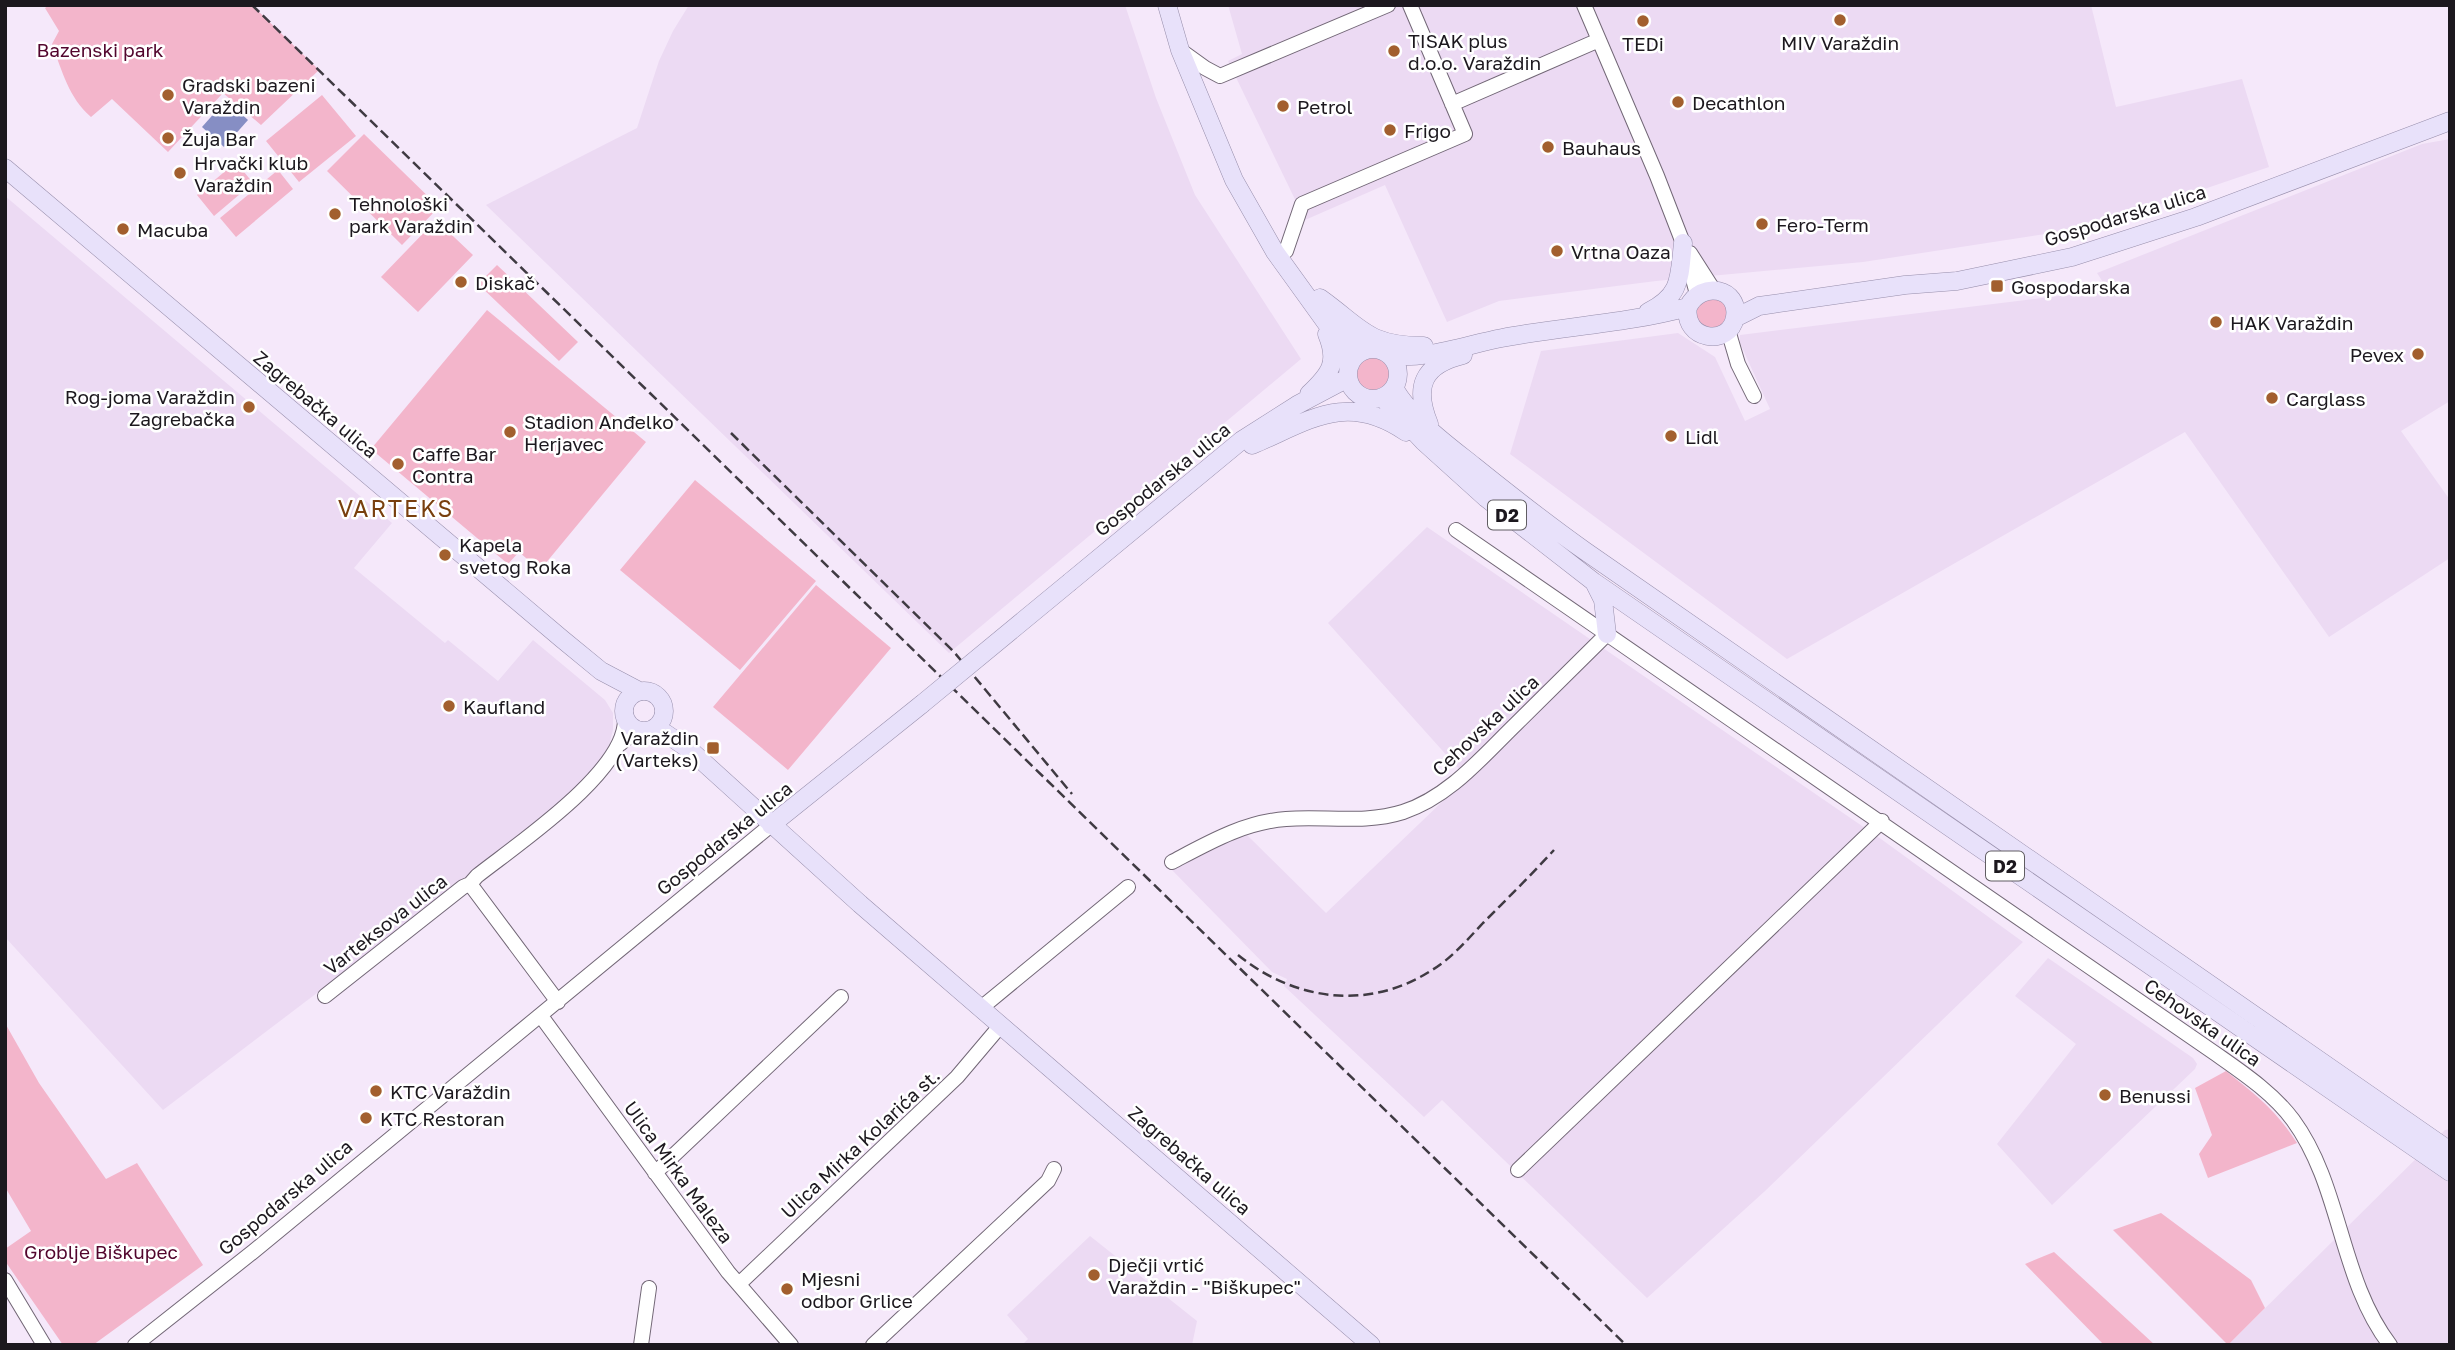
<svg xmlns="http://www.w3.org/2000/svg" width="2455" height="1350" font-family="'Golos Text',sans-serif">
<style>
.built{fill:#ecdaf3}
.green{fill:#f3b5cb}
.water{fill:#868ec4}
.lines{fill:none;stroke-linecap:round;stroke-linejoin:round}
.minor-casing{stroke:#726776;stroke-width:16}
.major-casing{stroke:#978eab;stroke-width:19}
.minor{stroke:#fff;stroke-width:14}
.major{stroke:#e8e1fa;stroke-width:18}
.rail{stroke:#3f3a42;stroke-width:2.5;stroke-dasharray:10 5;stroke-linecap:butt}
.major-bridge-casing{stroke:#978eab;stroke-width:19;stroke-linecap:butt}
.major-bridge{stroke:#e8e1fa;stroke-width:18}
.poi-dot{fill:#a25f2e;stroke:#fff;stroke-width:2.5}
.labels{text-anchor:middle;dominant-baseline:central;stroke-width:5;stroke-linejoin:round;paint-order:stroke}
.shield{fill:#fff;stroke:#605d62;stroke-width:2}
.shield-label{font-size:18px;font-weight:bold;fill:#1c181e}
.poi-label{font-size:19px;fill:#1c181e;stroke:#fff;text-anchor:start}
.park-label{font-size:19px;fill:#52052d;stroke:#fff}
.street-label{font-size:19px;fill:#1c181e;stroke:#fff}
.quarter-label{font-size:23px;letter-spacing:2px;fill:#793f0e;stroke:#fff}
</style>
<rect width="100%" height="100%" fill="#f5e8fa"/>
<path class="built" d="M689,5H1125L1156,98L1195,195L1301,359L949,653L486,205L637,128L659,61L673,31Z
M1228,5H2091L2116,107L2242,79L2269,167L2157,205L2072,230L1863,262L1656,281L1499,301L1447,322L1385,185L1305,220L1228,61L1242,54Z
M2450,139V401L2401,431L2450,500V558L2329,637L2185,432L1787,659L1510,454L1541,351L1678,333L1715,357L1745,421L1770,409L1740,343V335L2108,290L2097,273L2422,144Z
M5,196L392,523L354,568L445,643L448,640L498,681L533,640L605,700L613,713V730L608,750L584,785L430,907L163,1110L5,937Z
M1427,527L1881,839L2023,942L1765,1191L1647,1298L1442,1100L1424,1117L1284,986L1287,979L1272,972L1171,869L1235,837L1247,835L1326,913L1467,778L1328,623Z
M2048,958L2193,1058L2197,1064L2195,1069L2052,1205L1997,1144L2076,1044L2015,996Z
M2450,1129V1345H2228L2445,1130Z
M1090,1236L1197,1321L1192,1345H1022L1028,1339L1007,1315Z"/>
<path class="green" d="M49,5H252L319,70L261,125L223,93L168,152L112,99L91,117C69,98 62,71 52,44L59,31L45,8Z
M322,95L356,136L299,182L266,141Z
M364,134L439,207L402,245L327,171Z
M236,162L253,183L214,216L197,195Z
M278,170L293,189L236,237L220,218Z
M436,220L473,255L418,312L381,277Z
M497,265L578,342L559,361L478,284Z
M1709,295L1725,302L1729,313L1724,325L1709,330L1696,321L1695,305Z
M487,310L646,442L540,570L519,552L508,564L371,449Z
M1353 375a19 19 0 1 1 38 0a19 19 0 1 1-38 0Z
M695,480L816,581L740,670L620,570Z
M816,585L891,648L788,770L713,707Z
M5,1023L39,1083L106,1179L137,1163L203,1265L93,1345H63L5,1261V1249L31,1231L5,1187Z
M2226,1071C2256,1095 2276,1110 2297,1143L2208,1178L2199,1154L2212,1135L2195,1088Z
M2161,1213L2251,1280L2265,1308L2228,1345L2113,1230Z
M2054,1252L2155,1345H2104L2025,1264Z"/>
<path class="water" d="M226,100L248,120L224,147L202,127Z"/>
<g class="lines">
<g class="minor-casing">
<path id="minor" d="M1584,5L1599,40
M1180,50L1205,68L1220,76L1388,5
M1452,104L1599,40L1657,176L1683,243L1697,294
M1286,251L1302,204L1465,134L1410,5
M1690,253L1713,289
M1728,330L1738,364L1754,396
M1456,530L2216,1054C2243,1073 2273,1093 2293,1120C2342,1187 2339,1278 2390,1345
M620,744L629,736L643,731
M1172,862C1208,843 1244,822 1286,819C1325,816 1365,824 1403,812C1449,797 1482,757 1516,724C1546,694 1577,664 1607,634
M325,996L463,887L470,884
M558,1002L470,884L477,876C516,845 626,772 625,719
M981,1008L1128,887
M541,1016L728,1272L791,1345
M1518,1170L1882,821
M655,1173L841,997
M5,1280L44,1345
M739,1284L957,1077L1001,1025
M135,1345L254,1251L771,825
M641,1345L649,1288
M873,1345L1048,1181L1054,1169"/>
</g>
<g class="major-casing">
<path id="major" d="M1167,5L1180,50L1234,180L1275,252L1342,345L1350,365
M5,168L562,639L601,671L639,691
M1320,298C1362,328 1367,346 1424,346
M1648,312C1682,295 1679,278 1683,243
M1735,318L1759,306L1905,285L1957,281L2072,257L2196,217L2450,121
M1339,325L1363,351
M1348 374a25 25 0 1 1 50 0a25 25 0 1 1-50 0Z
M1390,355C1422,361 1469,344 1502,338C1565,326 1626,324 1688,307C1701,280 1740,288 1735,317C1730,348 1682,340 1688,307
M1394,388C1413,420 1445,443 1474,466C1510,495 1547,524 1585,551L2450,1151
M1309,394C1330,374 1339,363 1327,334
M1382,397L1424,442L1486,498L1594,582L2450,1172
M1429,424C1414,387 1422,365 1463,355
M1252,445C1309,421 1346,391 1406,432
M1070,582L1242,440L1297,405L1348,378
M1594,582L1603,600L1607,634
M624 711a20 20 0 1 1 40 0a20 20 0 1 1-40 0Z
M653,729L665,733L690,750L860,904L1371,1345
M771,825L922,704"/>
</g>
<use href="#minor" class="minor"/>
<use href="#major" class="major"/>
<path class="rail" d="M252,5L1626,1345
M731,433L954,652L1072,794
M1238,955C1295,1001 1369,1011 1432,970C1452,958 1467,940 1483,923C1507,899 1531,875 1554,850"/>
<g class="major-bridge-casing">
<path id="major-bridge" d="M922,704L1070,582"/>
</g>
<use href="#major-bridge" class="major-bridge"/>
</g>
<g class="poi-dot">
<circle cx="1840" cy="20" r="7"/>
<circle cx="1643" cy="21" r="7"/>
<circle cx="1394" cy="51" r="7"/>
<circle cx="168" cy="95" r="7"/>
<circle cx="1678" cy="102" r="7"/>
<circle cx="1283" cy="106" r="7"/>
<circle cx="1390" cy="130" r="7"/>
<circle cx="168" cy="138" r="7"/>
<circle cx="1548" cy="147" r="7"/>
<circle cx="180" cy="173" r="7"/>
<circle cx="335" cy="214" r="7"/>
<circle cx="1762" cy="224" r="7"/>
<circle cx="123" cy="229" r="7"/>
<circle cx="1557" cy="251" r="7"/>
<circle cx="461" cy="282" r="7"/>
<rect x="1990" y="279" width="14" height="14" rx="3.5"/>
<circle cx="2216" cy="322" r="7"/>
<circle cx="2418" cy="354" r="7"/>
<circle cx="2272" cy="398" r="7"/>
<circle cx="249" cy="407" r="7"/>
<circle cx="510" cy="432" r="7"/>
<circle cx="1671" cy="436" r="7"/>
<circle cx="398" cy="464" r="7"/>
<circle cx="445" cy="555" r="7"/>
<circle cx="449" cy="706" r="7"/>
<rect x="706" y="741" width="14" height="14" rx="3.5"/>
<circle cx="376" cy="1091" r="7"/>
<circle cx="2105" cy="1095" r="7"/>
<circle cx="366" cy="1118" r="7"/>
<circle cx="1094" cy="1275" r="7"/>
<circle cx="787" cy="1289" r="7"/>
</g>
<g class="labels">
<g class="shield">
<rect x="1488" y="500.5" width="38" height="29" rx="5"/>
<rect x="1986" y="851.5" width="38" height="29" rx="5"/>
</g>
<g class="shield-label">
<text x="1507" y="515">D2</text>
<text x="2005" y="866">D2</text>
</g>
<g class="poi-label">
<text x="1408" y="40">TISAK plus<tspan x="1408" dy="22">d.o.o. Varaždin</tspan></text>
<text x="1840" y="42" text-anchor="middle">MIV Varaždin</text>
<text x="1643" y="43" text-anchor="middle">TEDi</text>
<text x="182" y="84">Gradski bazeni<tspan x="182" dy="22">Varaždin</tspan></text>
<text x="1692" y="102">Decathlon</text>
<text x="1297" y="106">Petrol</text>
<text x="1404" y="130">Frigo</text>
<text x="182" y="138">Žuja Bar</text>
<text x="1562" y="147">Bauhaus</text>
<text x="194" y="162">Hrvački klub<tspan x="194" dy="22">Varaždin</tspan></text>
<text x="349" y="203">Tehnološki<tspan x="349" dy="22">park Varaždin</tspan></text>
<text x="1776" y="224">Fero-Term</text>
<text x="137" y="229">Macuba</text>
<text x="1571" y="251">Vrtna Oaza</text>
<text x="475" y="282">Diskač</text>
<text x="2011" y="286">Gospodarska</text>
<text x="2230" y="322">HAK Varaždin</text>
<text x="2404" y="354" text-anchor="end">Pevex</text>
<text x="235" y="396" text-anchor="end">Rog-joma Varaždin<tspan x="235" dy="22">Zagrebačka</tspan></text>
<text x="2286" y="398">Carglass</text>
<text x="524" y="421">Stadion Anđelko<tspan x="524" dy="22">Herjavec</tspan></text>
<text x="1685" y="436">Lidl</text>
<text x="412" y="453">Caffe Bar<tspan x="412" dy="22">Contra</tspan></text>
<text x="459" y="544">Kapela<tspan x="459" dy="22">svetog Roka</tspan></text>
<text x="463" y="706">Kaufland</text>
<text x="699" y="737" text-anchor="end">Varaždin<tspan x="699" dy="22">(Varteks)</tspan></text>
<text x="390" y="1091">KTC Varaždin</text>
<text x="2119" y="1095">Benussi</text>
<text x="380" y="1118">KTC Restoran</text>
<text x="1108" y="1264">Dječji vrtić<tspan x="1108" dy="22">Varaždin - "Biškupec"</tspan></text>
<text x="801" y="1278">Mjesni<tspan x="801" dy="22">odbor Grlice</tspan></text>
</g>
<g class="park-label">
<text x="100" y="49">Bazenski park</text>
<text x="101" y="1251">Groblje Biškupec</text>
</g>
<g class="street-label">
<text transform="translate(2125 215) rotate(-17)">Gospodarska ulica</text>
<text transform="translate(316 404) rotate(40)">Zagrebačka ulica</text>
<text transform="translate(1162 479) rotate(-39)">Gospodarska ulica</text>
<text transform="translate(1485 725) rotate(-43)">Cehovska ulica</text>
<text transform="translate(724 838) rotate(-39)">Gospodarska ulica</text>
<text transform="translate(385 924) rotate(-38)">Varteksova ulica</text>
<text transform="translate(2203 1022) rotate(35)">Cehovska ulica</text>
<text transform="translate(860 1143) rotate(-43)">Ulica Mirka Kolarića st.</text>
<text transform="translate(1190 1160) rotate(41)">Zagrebačka ulica</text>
<text transform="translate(679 1172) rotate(54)">Ulica Mirka Maleza</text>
<text transform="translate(285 1197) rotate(-40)">Gospodarska ulica</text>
</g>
<g class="quarter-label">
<text x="396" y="508">VARTEKS</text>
</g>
</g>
<rect width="2455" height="1350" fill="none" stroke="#1c181e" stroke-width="14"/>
</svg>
